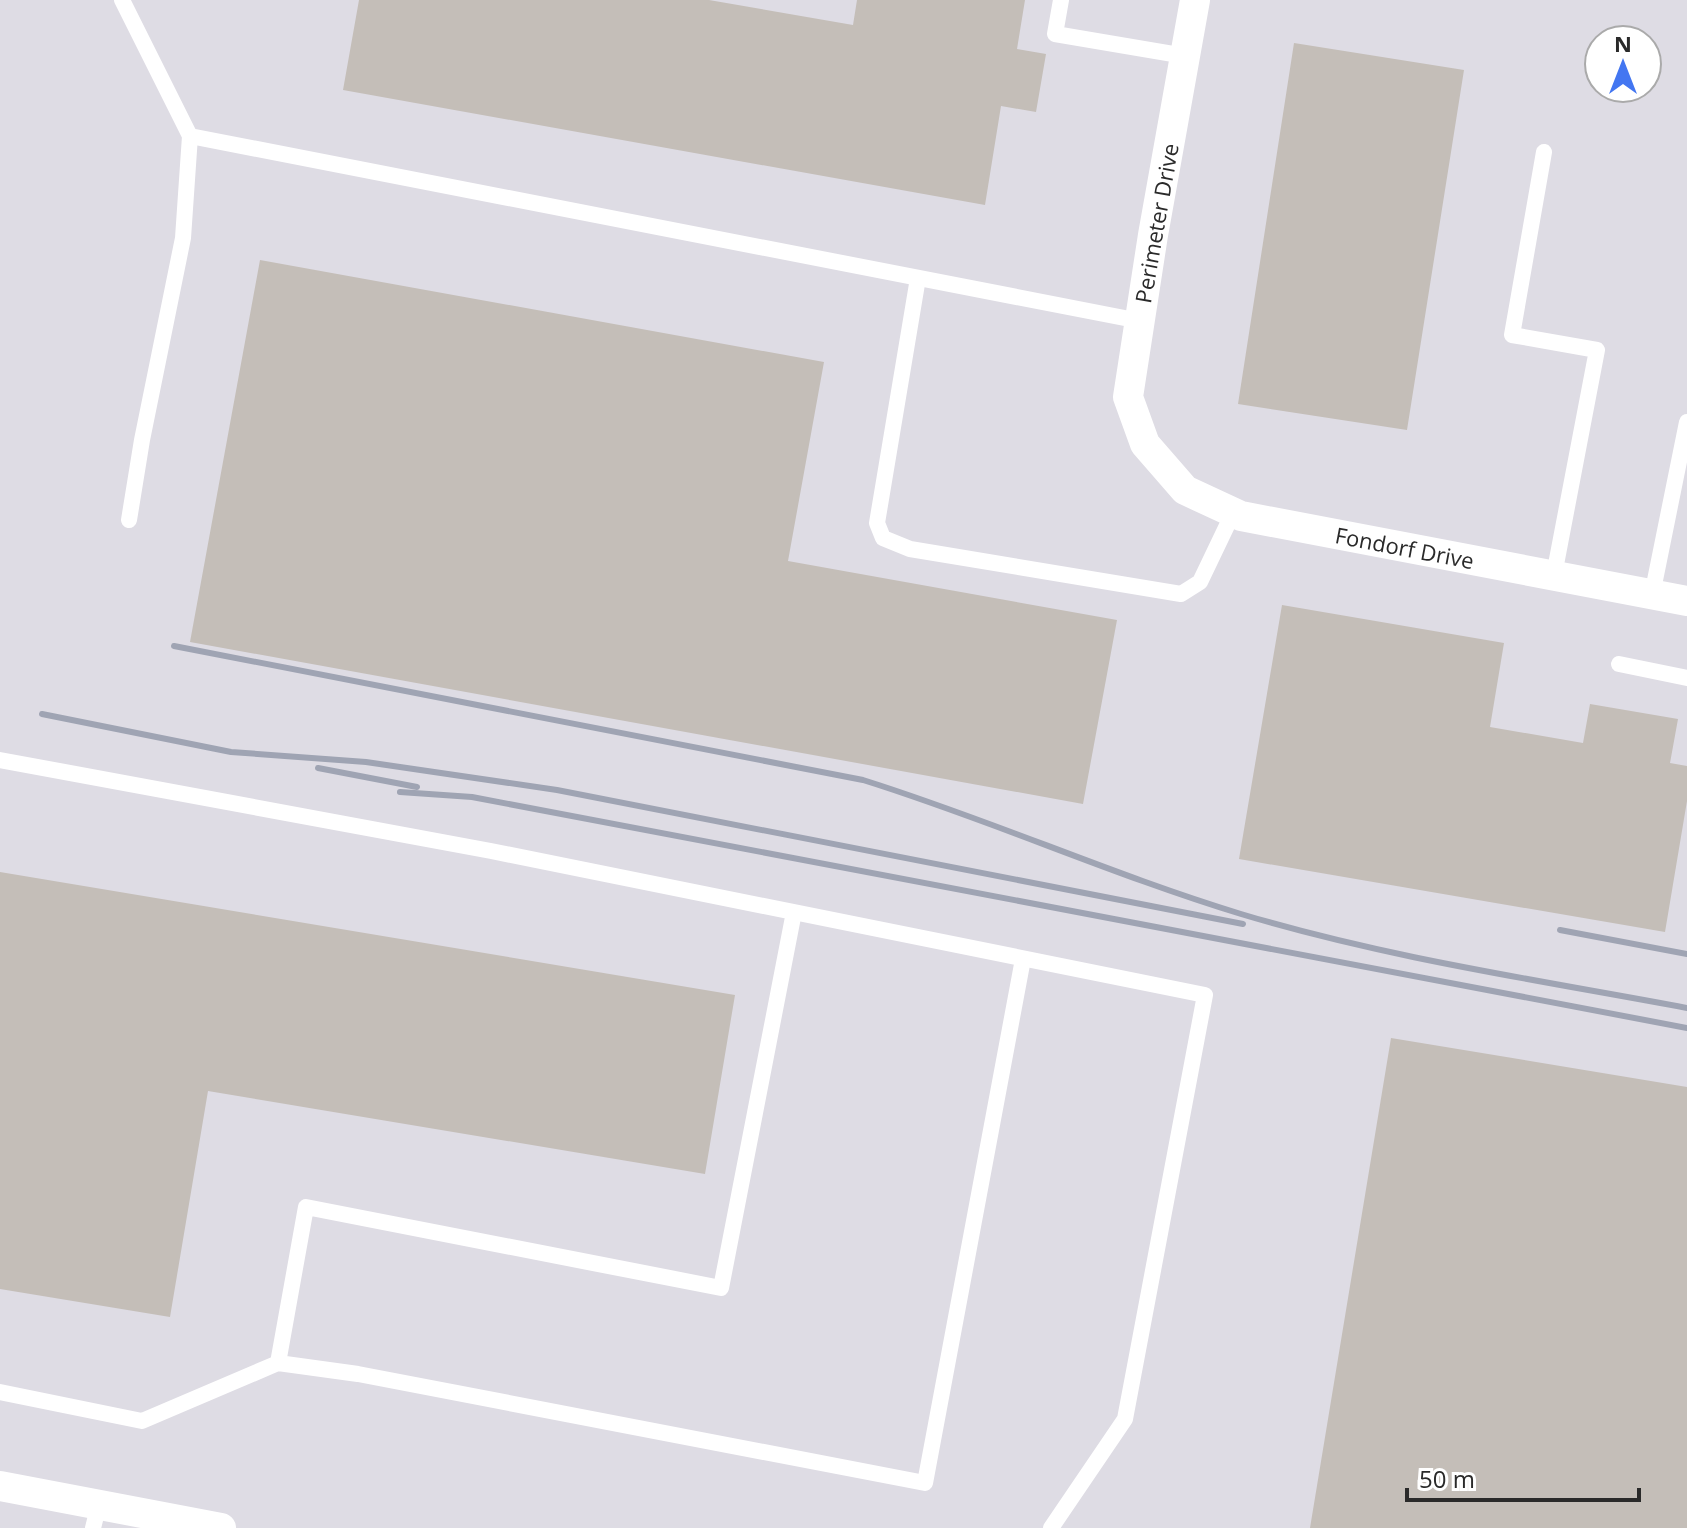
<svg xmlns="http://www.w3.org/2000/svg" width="1687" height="1528" font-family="'Open Sans',sans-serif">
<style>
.industrial{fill:#dedce4;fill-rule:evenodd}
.building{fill:#c4beb8}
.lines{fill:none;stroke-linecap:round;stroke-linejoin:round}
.service{stroke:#fff;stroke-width:16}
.minor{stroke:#fff;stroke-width:30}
.rail{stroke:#9fa4b3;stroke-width:6}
.labels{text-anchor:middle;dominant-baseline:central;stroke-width:8;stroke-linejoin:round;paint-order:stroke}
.street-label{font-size:22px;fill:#2a2a2a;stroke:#fff}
</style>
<rect width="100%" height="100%" fill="#ebe3dc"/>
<path class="industrial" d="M0,0H1687V1528H0ZM1599,40H1647V88H1599Z"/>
<path class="building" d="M359,0H709L853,25L857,0H1025L1017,49L1046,54L1036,112L1001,106L985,205L343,90Z
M1294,43L1464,70L1407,430L1238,404Z
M260,260L824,362L788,561L1117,620L1083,804L190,642Z
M1282,605L1504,643L1490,727L1583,743L1590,704L1678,719L1670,763L1687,766V801L1665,932L1239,859Z
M0,872L735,995L705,1174L208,1091L170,1317L0,1289Z
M1391,1038L1687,1087V1528H1310Z"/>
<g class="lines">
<path class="service" d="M122,0L190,136L1140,321
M1061,0L1055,34L1185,56
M1544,152L1512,335L1597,350L1554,575
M918,278L877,523L883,538L910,549L1181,594L1200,582L1233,513
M129,520L142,440L183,238L190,136
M1652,595L1687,422
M1619,664L1687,678
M0,760L491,851L1205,995L1125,1419L1051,1528
M278,1363L306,1207L721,1288L794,912
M0,1392L142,1421L278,1363L358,1374L925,1483L1023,959
M93,1528L99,1504"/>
<g class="minor">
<path id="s1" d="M1195,0L1153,235L1128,397L1145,444L1185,490L1241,516L1687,601"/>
<path d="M0,1486L221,1528"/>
</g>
<path class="rail" d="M174,646L863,780C991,820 1113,875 1241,914C1387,958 1538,980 1687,1008
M42,714L231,752L366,762L557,790L1243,924
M318,768L417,787
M400,792L472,797L1687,1028
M1560,930L1687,954"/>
</g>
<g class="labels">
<g class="street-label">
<text transform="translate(1156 223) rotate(-80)">Perimeter Drive</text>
<text stroke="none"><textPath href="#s1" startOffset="742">Fondorf Drive</textPath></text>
</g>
</g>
<g transform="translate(1623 64)"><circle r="38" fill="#ffffff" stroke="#aaaaaa" stroke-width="2"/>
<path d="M0-6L14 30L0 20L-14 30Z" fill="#4376f1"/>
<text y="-12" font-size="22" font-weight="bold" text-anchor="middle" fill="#2a2a2a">N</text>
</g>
<path d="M1407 1488v12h232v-12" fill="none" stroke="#2a2a2a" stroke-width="4"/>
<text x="1419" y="1488" font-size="24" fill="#2a2a2a" stroke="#ffffff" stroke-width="6" paint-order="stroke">50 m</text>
</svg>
